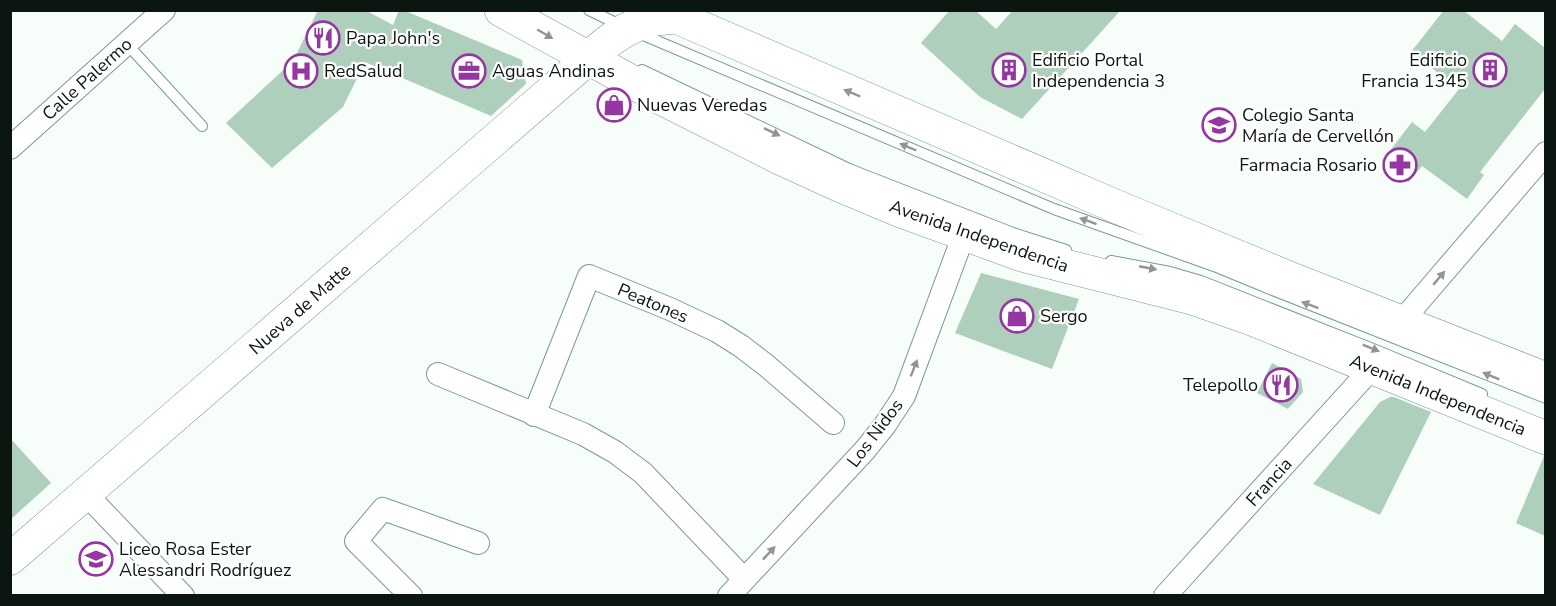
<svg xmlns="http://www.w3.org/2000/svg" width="1556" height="606" font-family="'Nunito Sans',sans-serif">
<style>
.building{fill:#aecfbb}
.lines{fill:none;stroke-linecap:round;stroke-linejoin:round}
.lane-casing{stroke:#7b9b88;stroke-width:12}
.street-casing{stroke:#7b9b88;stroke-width:24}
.secondary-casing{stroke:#7b9b88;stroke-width:33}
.primary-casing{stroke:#7b9b88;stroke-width:34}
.lane{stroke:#fff;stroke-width:10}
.street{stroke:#fff;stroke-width:22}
.secondary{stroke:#fff;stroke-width:32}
.primary{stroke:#fff;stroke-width:33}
.oneway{fill:#919693}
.labels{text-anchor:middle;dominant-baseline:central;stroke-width:4.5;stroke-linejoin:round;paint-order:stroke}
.poi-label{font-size:18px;fill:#0a160f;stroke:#fff;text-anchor:start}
.street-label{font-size:18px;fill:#0a160f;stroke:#fff}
</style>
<rect width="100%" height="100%" fill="#f7fef9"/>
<path class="building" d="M318,10H365L393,25L399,10H403L522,60L526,84L491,116L365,62L343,107L272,168L226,123L293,61Z
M950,10H975L996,29L1013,10H1121L1022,119L980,97L921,43Z
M1444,10H1463L1502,41L1515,24L1545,48V89L1480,172L1484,175L1467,199L1422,166L1409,182L1382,161L1412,122L1425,132L1459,89L1411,52Z
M981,273L1079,299L1052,369L955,333Z
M1272,363L1301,379L1303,392L1288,409L1257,393Z
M1390,397H1394L1431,412L1380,515L1313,484L1380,402Z
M10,438L51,483L10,520Z
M1544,456H1545V536L1516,523Z"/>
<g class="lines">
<g class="lane-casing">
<path id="lane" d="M589,10L622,26
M636,32L1054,209L1214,266L1265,287L1546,398
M127,44L202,126
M642,70L849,169L1013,233L1066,250
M1111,261L1170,272L1201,281L1378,351L1482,394"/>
</g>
<g class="street-casing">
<path id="street" d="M10,148L164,10
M1401,322L1546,153
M438,374L583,434L615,452L643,473L744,579
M534,415L589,276L670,309L717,331L741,346L767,366L833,423
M86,494L183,596
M411,596L356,541L383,509L478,543
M729,596L865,450L885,425L904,396L964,234
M1165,596L1372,368"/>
</g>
<g class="secondary-casing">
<path id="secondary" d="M10,559L588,59"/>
</g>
<g class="primary-casing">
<path id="primary" d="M501,10L663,99L782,159L839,185L901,211L1022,255L1192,298L1252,319L1546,438
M660,10L1115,206L1289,278L1546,379
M588,59C606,42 627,25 652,20C660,18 668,18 676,17"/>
</g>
<use href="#lane" class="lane"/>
<use href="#street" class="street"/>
<use href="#secondary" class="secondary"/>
<use href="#primary" class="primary"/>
</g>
<defs><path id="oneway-solid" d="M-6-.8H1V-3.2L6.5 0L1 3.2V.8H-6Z" transform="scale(1.5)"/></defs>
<g class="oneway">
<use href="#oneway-solid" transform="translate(545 34) rotate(30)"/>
<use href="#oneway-solid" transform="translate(852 93) rotate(-157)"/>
<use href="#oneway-solid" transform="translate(772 132) rotate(26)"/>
<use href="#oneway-solid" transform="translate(908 147) rotate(-157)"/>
<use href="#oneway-solid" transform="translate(1088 221) rotate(-160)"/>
<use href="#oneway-solid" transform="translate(1148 268) rotate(11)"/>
<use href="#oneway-solid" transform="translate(1439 278) rotate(-50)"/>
<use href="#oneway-solid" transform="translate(1310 305) rotate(-159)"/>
<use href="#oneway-solid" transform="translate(1371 348) rotate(22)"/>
<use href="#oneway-solid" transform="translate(914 368) rotate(-69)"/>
<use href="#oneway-solid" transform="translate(1491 376) rotate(-158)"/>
<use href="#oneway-solid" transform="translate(769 553) rotate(-47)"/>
</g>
<defs>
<g id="restaurant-ring" transform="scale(1.725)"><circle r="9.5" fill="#fff" stroke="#9437a0" stroke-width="1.5"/><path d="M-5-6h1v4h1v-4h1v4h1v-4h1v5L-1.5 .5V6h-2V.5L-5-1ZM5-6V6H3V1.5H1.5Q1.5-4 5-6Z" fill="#9437a0"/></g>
<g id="building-ring" transform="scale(1.725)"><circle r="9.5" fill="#fff" stroke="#9437a0" stroke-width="1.5"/><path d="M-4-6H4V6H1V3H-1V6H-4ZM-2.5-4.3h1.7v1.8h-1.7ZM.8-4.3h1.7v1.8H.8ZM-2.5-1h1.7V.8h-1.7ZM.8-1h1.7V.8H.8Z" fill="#9437a0"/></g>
<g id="hospital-ring" transform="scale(1.725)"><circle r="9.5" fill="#fff" stroke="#9437a0" stroke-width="1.5"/><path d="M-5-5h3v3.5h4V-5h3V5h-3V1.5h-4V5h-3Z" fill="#9437a0"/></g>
<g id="office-ring" transform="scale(1.725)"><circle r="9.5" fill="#fff" stroke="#9437a0" stroke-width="1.5"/><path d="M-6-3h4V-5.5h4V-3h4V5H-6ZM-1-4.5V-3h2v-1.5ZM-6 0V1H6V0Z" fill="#9437a0"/></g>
<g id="shop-ring" transform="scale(1.725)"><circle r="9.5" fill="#fff" stroke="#9437a0" stroke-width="1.5"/><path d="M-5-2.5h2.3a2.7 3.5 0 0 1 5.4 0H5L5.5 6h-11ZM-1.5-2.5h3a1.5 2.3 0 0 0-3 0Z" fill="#9437a0"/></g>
<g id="school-ring" transform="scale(1.725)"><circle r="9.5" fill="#fff" stroke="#9437a0" stroke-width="1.5"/><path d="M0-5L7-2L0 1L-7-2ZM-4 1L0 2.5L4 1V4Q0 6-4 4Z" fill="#9437a0"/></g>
<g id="pharmacy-ring" transform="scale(1.725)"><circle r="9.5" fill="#fff" stroke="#9437a0" stroke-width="1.5"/><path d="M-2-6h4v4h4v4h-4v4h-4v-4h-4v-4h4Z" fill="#9437a0"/></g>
</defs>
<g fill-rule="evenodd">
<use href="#restaurant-ring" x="323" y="38"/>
<use href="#building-ring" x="1009" y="70"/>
<use href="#building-ring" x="1490" y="70"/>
<use href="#hospital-ring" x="301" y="71"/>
<use href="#office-ring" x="469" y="71"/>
<use href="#shop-ring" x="614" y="105"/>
<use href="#school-ring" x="1219" y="125"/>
<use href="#pharmacy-ring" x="1400" y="165"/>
<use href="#shop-ring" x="1017" y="316"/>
<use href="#restaurant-ring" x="1281" y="385"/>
<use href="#school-ring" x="96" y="559"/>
</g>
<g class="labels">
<g class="poi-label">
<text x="346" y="38">Papa John's</text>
<text x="1032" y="60">Edificio Portal<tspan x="1032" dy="21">Independencia 3</tspan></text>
<text x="1467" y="60" text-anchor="end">Edificio<tspan x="1467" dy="21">Francia 1345</tspan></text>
<text x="324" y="71">RedSalud</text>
<text x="492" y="71">Aguas Andinas</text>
<text x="637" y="105">Nuevas Veredas</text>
<text x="1242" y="115">Colegio Santa<tspan x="1242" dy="21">María de Cervellón</tspan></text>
<text x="1377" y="165" text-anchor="end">Farmacia Rosario</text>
<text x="1040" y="316">Sergo</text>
<text x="1258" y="385" text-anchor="end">Telepollo</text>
<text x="119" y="549">Liceo Rosa Ester<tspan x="119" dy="21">Alessandri Rodríguez</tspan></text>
</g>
<g class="street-label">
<text transform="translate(87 79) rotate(-42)">Calle Palermo</text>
<text transform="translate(979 236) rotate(19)">Avenida Independencia</text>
<text transform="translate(653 303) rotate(23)">Peatones</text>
<text transform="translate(300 309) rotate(-41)">Nueva de Matte</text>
<text transform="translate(1438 395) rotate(22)">Avenida Independencia</text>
<text transform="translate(875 433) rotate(-53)">Los Nidos</text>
<text transform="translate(1269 482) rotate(-48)">Francia</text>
</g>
</g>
<rect width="1556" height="606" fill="none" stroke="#0a160f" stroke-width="24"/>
</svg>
